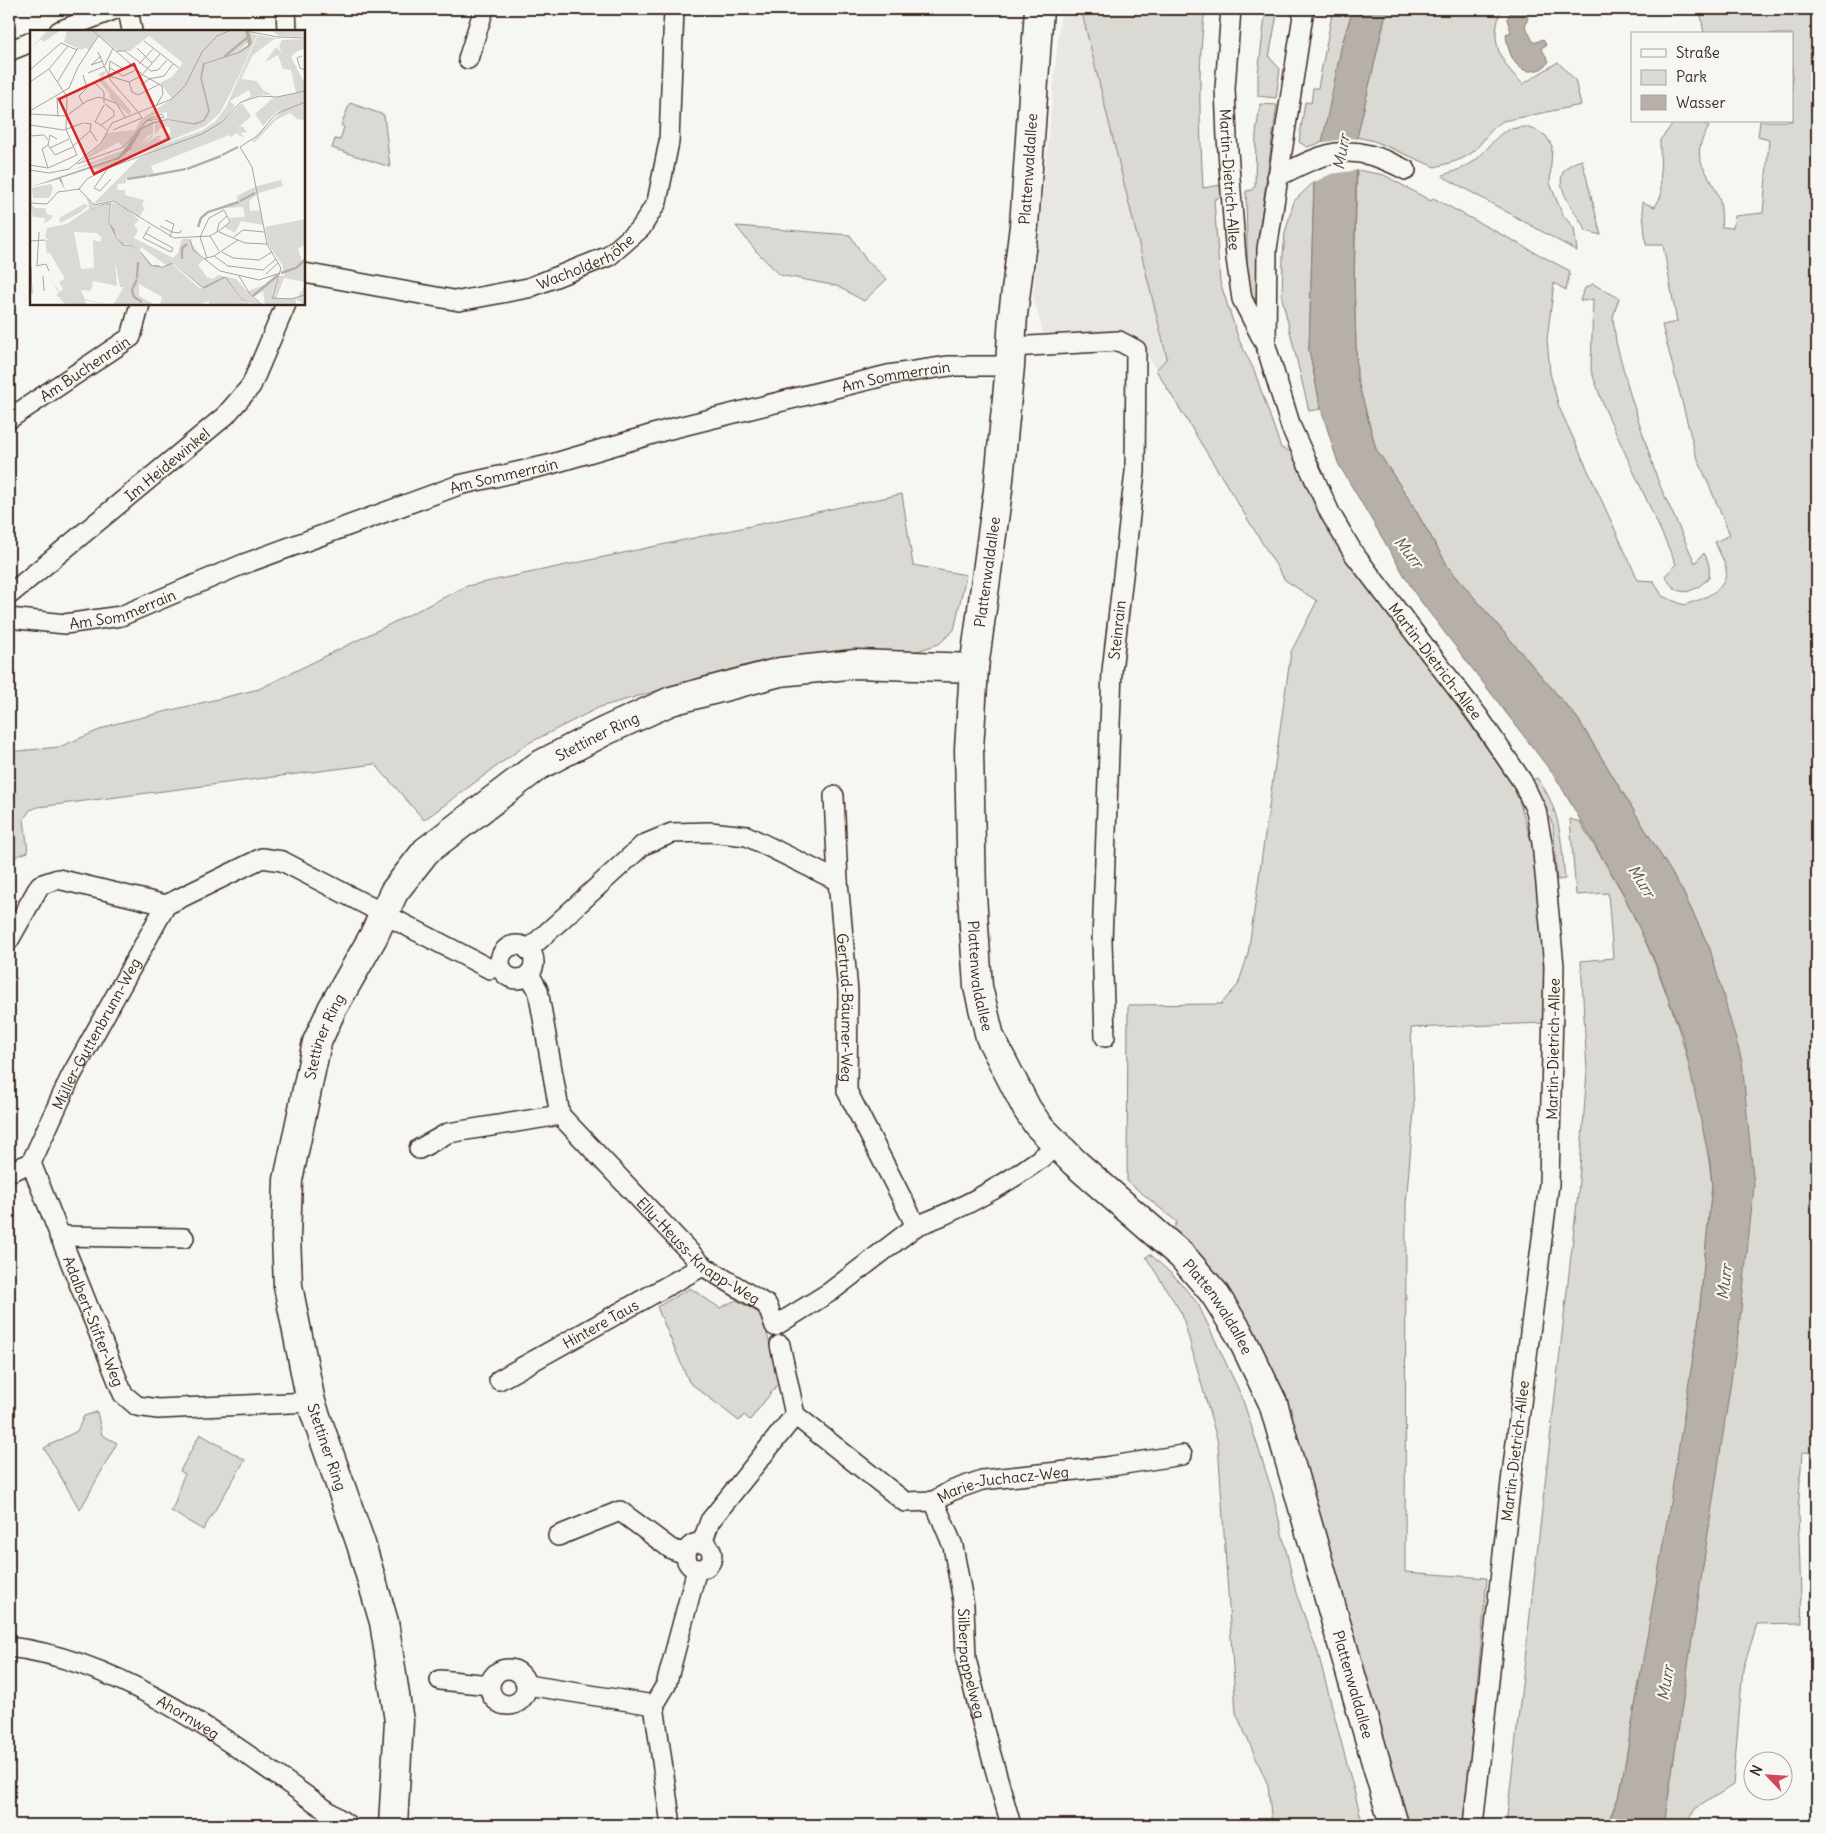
<svg xmlns="http://www.w3.org/2000/svg" width="1826" height="1834" font-family="Delius,sans-serif">
<style>
.built{fill:#e8e7e2}
.green{fill:#dad9d3;stroke:#8a8278}
.water{fill:#b6b0a9;stroke:#857a71}
.pier{fill:#f6f6f2}
.lines{fill:none;stroke-linecap:round;stroke-linejoin:round}
.street-casing{stroke:#3b2a1e;stroke-width:22}
.secondary-casing{stroke:#3b2a1e;stroke-width:31}
.street{stroke:#f6f6f2;stroke-width:19}
.secondary{stroke:#f6f6f2;stroke-width:28}
.labels{text-anchor:middle;dominant-baseline:central;stroke-width:4.5;stroke-linejoin:round;paint-order:stroke}
.street-label{font-size:15px;fill:#3b2a1e;stroke:#f6f6f2}
.water-label{font-size:16px;font-style:italic;fill:#605248;stroke:#f6f6f2}
.inset-river{fill:none;stroke:#b6b0a9;stroke-width:2.5}
.inset-road{fill:none;stroke:#aba49d;stroke-width:1}
.view{fill:#d62828;fill-opacity:0.15;stroke:#d62828;stroke-width:2.5}
.inset-edge{fill:none;stroke:#3b2a1e;stroke-width:2.5}
</style>
<rect width="100%" height="100%" fill="#f6f6f2"/>
<filter id="ink" filterUnits="userSpaceOnUse"><feTurbulence type="fractalNoise" baseFrequency=".02" numOctaves="2"/><feDisplacementMap in="SourceGraphic" scale="10" xChannelSelector="R" yChannelSelector="G"/><feConvolveMatrix kernelMatrix="1 2 1 2 8 2 1 2 1" color-interpolation-filters="sRGB"/></filter>
<g filter="url(#ink)">
<path class="built" d="M1061,9H1081L1167,358L1156,370L1141,345L1132,336L1121,331L1043,333L1033,296Z
M1817,174V461L1810,405Z"/>
<path class="green" d="M1081,9H1205C1197,68 1200,128 1203,188L1221,185L1223,195L1214,200L1220,282L1239,340L1254,370L1281,448L1292,452L1307,488L1327,523L1365,582L1390,616L1426,653L1447,692L1516,790L1532,844L1543,955L1545,1023L1411,1028L1414,1110L1406,1204L1405,1572L1487,1578L1464,1825H1404L1284,1399L1258,1341L1221,1284L1172,1232L1177,1222L1127,1181L1128,1005L1221,1004L1238,985L1248,954L1291,652L1317,601L1285,580L1156,370L1167,358Z
M1266,9H1278L1269,57L1280,69L1276,98L1258,96V74Z
M1333,9H1353L1342,44L1323,142L1307,147L1299,142L1305,102L1311,103L1313,88H1318Z
M1387,9H1502C1488,40 1500,63 1523,84L1558,62L1575,80L1581,105L1503,121C1490,129 1485,139 1475,150C1465,160 1449,163 1435,167L1374,141L1357,137Z
M1700,9H1817V180L1811,406L1817,486V1453L1802,1452L1798,1513L1802,1623L1757,1624L1743,1669L1733,1785L1695,1809L1687,1825H1664L1717,1468L1710,949L1682,890L1578,719L1449,568L1409,499L1376,449L1357,378L1354,281L1357,170L1384,175L1431,201L1433,198L1570,271L1566,290L1554,283L1547,339L1550,373L1559,407L1638,580L1654,581L1662,596L1684,605C1700,600 1729,591 1726,568C1724,560 1718,550 1715,542L1730,535L1695,452L1662,325L1677,322L1663,245H1646L1642,202L1655,207L1661,196L1660,140L1675,121H1700L1709,127C1688,160 1706,165 1718,195C1722,204 1721,217 1722,227L1733,228L1735,216L1763,213L1769,140L1758,137L1760,121H1792V34H1704Z
M350,103L384,115L390,167L332,148L335,139L340,140L344,127L341,125Z
M1260,104L1277,105L1258,240L1259,290L1257,297L1254,299L1248,294L1246,191L1252,190L1255,186L1256,134Z
M1525,127L1536,130L1546,136L1552,146L1550,183L1562,214L1574,228L1577,251L1444,177L1443,175C1458,170 1471,166 1481,155C1499,137 1498,129 1525,127Z
M1582,160L1601,235L1586,231C1576,210 1538,172 1582,160Z
M1314,182L1309,350L1321,409L1309,411L1282,298L1283,256L1285,233L1294,201Z
M736,226L850,235L866,260L887,279L864,301L837,286L780,275L756,251Z
M1593,284L1619,298L1613,317L1616,342L1630,394L1658,481L1695,563L1704,553C1709,562 1710,568 1709,578C1692,594 1678,599 1665,576L1676,564L1604,407L1591,370L1593,299L1585,301L1580,300L1585,288Z
M902,494L913,565L966,575L954,630L939,644L917,651L890,654L822,653L751,664L600,707L527,744L424,820L375,764L38,807L30,810L24,819L28,852L9,859V752L59,747L114,724L259,689L467,586Z
M1537,778C1561,810 1561,840 1565,879L1557,880L1553,825L1532,780Z
M1570,819L1580,822C1594,846 1610,870 1623,894C1669,985 1701,1084 1712,1185L1698,1325L1673,1493L1620,1793L1607,1825H1506L1578,1194L1587,1071L1581,961L1613,958L1608,893L1576,895Z
M1150,1254L1178,1280L1198,1304L1242,1397L1273,1494L1296,1593L1318,1653L1363,1825H1272L1268,1785L1236,1713L1218,1443L1182,1314L1146,1257Z
M690,1288L720,1308L736,1300L761,1314L781,1380L750,1420L744,1415L739,1421L689,1382L657,1307Z
M97,1412L102,1435L117,1443L80,1510L44,1448L77,1431L84,1416Z
M200,1434L245,1460L203,1530L171,1511C179,1497 177,1488 185,1474L180,1471Z"/>
<path class="water" d="M1353,9H1387L1357,138L1354,281L1357,378L1376,449L1409,499L1449,568L1578,719L1682,890L1710,949L1742,1061L1754,1186L1739,1328L1664,1825H1607L1620,1793L1668,1515L1698,1325L1712,1185L1710,1163L1683,1038L1656,964L1623,893L1556,778L1416,595L1338,463L1321,409L1309,350L1314,182L1342,44Z
M1512,9L1525,10L1528,18L1525,26L1534,43L1543,39L1546,45L1541,48L1549,61C1546,66 1542,69 1537,70C1515,77 1507,49 1506,34L1511,32L1507,19Z"/>
<path class="pier" d="M1349,138L1360,139L1359,170L1331,174L1311,184L1320,143Z"/>
<g class="lines">
<g class="street-casing">
<g id="street">
<path d="M128,9L132,31"/>
<path d="M286,9L287,31"/>
<path id="s1" d="M1231,9L1225,88L1227,138L1236,258L1242,299L1266,346L1291,427L1330,513L1354,554L1478,716L1522,781L1536,810L1542,843L1554,966L1549,1184L1511,1482L1473,1825"/>
<path d="M59,31L116,9"/>
<path d="M9,51L31,42"/>
<path d="M468,59L484,9"/>
<path d="M1277,177C1329,150 1351,141 1406,170"/>
<path id="s2" d="M304,273L459,301L528,288L609,256L641,228L657,202L669,142L674,9"/>
<path d="M1266,342L1267,249L1304,9"/>
<path d="M1011,347L1119,341L1136,350L1135,472L1112,671L1102,941L1105,1037"/>
<path id="s3" d="M9,419L131,337L140,304"/>
<path id="s4" d="M9,595L225,416L251,386L286,304"/>
<path id="s5" d="M9,618L65,624L121,616L241,565L459,485L548,465L670,429L888,375L949,366H1010"/>
<path d="M834,796L838,881"/>
<path d="M9,940L40,885L58,879L166,905L262,858L282,861L490,969L500,965"/>
<circle cx="517" cy="962" r="17"/>
<path id="s6" d="M528,950L643,845L672,833L710,832L747,836L838,881L848,992L847,1091L916,1226C968,1207 1014,1180 1057,1146"/>
<path id="s7" d="M529,974L538,990L560,1115L703,1266L767,1305L775,1326L830,1292L916,1226"/>
<path d="M419,1149L448,1133L560,1115"/>
<path id="s8" d="M31,1163L71,1076L166,905"/>
<path id="s9" d="M9,1172L31,1163L123,1394L137,1406L158,1409L311,1402"/>
<path d="M59,1236L184,1238"/>
<path d="M780,1345L795,1415"/>
<path id="s10" d="M499,1380L703,1266"/>
<path id="s11" d="M934,1501L953,1546L964,1606L966,1659L984,1730L1011,1825"/>
<path d="M558,1536L620,1511L671,1549L686,1554"/>
<path id="s12" d="M702,1543L710,1521L795,1415L905,1502L934,1501L951,1491L982,1480L1105,1467L1182,1455"/>
<circle cx="699" cy="1556" r="13"/>
<path id="s13" d="M9,1647C133,1661 248,1757 348,1825"/>
<circle cx="508" cy="1687" r="18"/>
<path d="M440,1680L490,1685"/>
<path d="M527,1685L654,1705"/>
<path d="M671,1825L654,1705L666,1685L697,1569"/>
</g>
</g>
<g class="secondary-casing">
<g id="secondary">
<path id="s14" d="M1039,9L1024,226L1013,315L1010,366L998,490L974,668L969,749L972,895L978,987L990,1037L1027,1109L1038,1125L1074,1162L1182,1256L1214,1293L1239,1333L1273,1403L1394,1825"/>
<path id="s15" d="M393,1825L399,1721L384,1622L361,1544L311,1402L288,1286L286,1236L288,1180L317,1042L332,1009L373,937L394,892L426,851L538,766L605,731L671,701L780,672L856,664L974,668"/>
</g>
</g>
<use href="#street" class="street"/>
<use href="#secondary" class="secondary"/>
</g>
</g>
<g class="labels">
<g class="street-label">
<text transform="translate(1028 169) rotate(-86)">Plattenwaldallee</text>
<text stroke="none"><textPath href="#s1" startOffset="171">Martin-Dietrich-Allee</textPath></text>
<text stroke="none"><textPath href="#s2" startOffset="291">Wacholderhöhe</textPath></text>
<text stroke="none"><textPath href="#s3" startOffset="91">Am Buchenrain</textPath></text>
<text stroke="none"><textPath href="#s5" startOffset="926">Am Sommerrain</textPath></text>
<text stroke="none"><textPath href="#s4" startOffset="205">Im Heidewinkel</textPath></text>
<text stroke="none"><textPath href="#s5" startOffset="521">Am Sommerrain</textPath></text>
<text transform="translate(987 572) rotate(-82)">Plattenwaldallee</text>
<text stroke="none"><textPath href="#s5" startOffset="116">Am Sommerrain</textPath></text>
<text transform="translate(1117 630) rotate(-84)">Steinrain</text>
<text stroke="none"><textPath href="#s1" startOffset="705">Martin-Dietrich-Allee</textPath></text>
<text stroke="none"><textPath href="#s15" startOffset="1229">Stettiner Ring</textPath></text>
<text stroke="none"><textPath href="#s14" startOffset="971">Plattenwaldallee</textPath></text>
<text stroke="none"><textPath href="#s6" startOffset="491">Gertrud-Bäumer-Weg</textPath></text>
<text stroke="none"><textPath href="#s8" startOffset="145">Müller-Guttenbrunn-Weg</textPath></text>
<text stroke="none"><textPath href="#s15" startOffset="809">Stettiner Ring</textPath></text>
<text transform="translate(1553 1049) rotate(-89)">Martin-Dietrich-Allee</text>
<text stroke="none"><textPath href="#s7" startOffset="340">Elly-Heuss-Knapp-Weg</textPath></text>
<text stroke="none"><textPath href="#s14" startOffset="1391">Plattenwaldallee</textPath></text>
<text stroke="none"><textPath href="#s9" startOffset="194">Adalbert-Stifter-Weg</textPath></text>
<text stroke="none"><textPath href="#s10" startOffset="116">Hintere Taus</textPath></text>
<text transform="translate(327 1447) rotate(71)">Stettiner Ring</text>
<text transform="translate(1515 1451) rotate(-83)">Martin-Dietrich-Allee</text>
<text stroke="none"><textPath href="#s12" startOffset="401">Marie-Juchacz-Weg</textPath></text>
<text stroke="none"><textPath href="#s11" startOffset="168">Silberpappelweg</textPath></text>
<text stroke="none"><textPath href="#s14" startOffset="1795">Plattenwaldallee</textPath></text>
<text stroke="none"><textPath href="#s13" startOffset="194">Ahornweg</textPath></text>
</g>
<g class="water-label">
<text transform="translate(1341 152) rotate(-80)">Murr</text>
<text transform="translate(1409 552) rotate(51)">Murr</text>
<text transform="translate(1642 881) rotate(58)">Murr</text>
<text transform="translate(1724 1282) rotate(-83)">Murr</text>
<text transform="translate(1665 1683) rotate(-81)">Murr</text>
</g>
</g>
<g transform="translate(30 30)">
<rect width="275" height="275" fill="#f6f6f2"/>
<path d="M18,0H31L14,12L11,9L0,19ZM37,0H208L216,2L219,11L208,22L174,32L170,48L178,81L173,90L164,93L138,89L124,91L137,88V82L126,84L99,113L92,117L89,112L49,133L71,114L77,103L105,100L111,89L142,69L130,53L142,47L153,33L119,6L100,21H88L68,5L59,20L55,17L52,20L34,12ZM241,0H275V7L249,6ZM220,3L227,5L208,48L190,83L175,96L72,139L61,138L98,123L112,99L119,95L123,93V104L117,106L112,114L122,105L123,106L114,115L127,106H132L128,109L132,110L141,102L139,97L132,96L125,105V93L138,90L165,95L175,91L180,81L172,48L175,34L210,23L219,17ZM228,5L251,9H244L223,25L211,49L227,51L233,60L244,66L232,64L209,73L221,66L219,60L200,71L205,76L190,95L212,73L221,86L207,99L212,96L217,102L211,103L214,108L206,103L201,107L199,105L121,136L124,144L96,148V153L88,154L87,160H95V165L114,170L112,176L115,178L109,187L82,170L63,174L109,128L154,109L111,126L128,116L171,101L185,92L196,77ZM275,9V19L267,21L261,27L275,54V61L266,63L261,40L253,39L248,25L235,32L246,17L252,23L249,16L252,10ZM76,41L73,49L101,81L99,85L79,67L80,64L69,51L72,48L68,44ZM275,61V90L267,89L260,83L246,90L225,112H221L252,81L246,82L233,96L225,84L243,68ZM102,112L96,121L88,127L41,140L96,119ZM251,150L253,156L229,163L219,171L220,181L231,180L233,195L211,191L205,203L194,197L201,192L199,188L215,187L213,177L195,178L194,175L207,171V166L227,156ZM21,154L23,159L19,168H3L2,158ZM56,167L64,176L81,172L98,180L109,190L104,195L108,200L104,208L143,228L148,223L152,209H159L173,230L168,235L177,247L183,249L188,245L206,249L220,265L218,261L240,253L249,243L242,262V270L244,257L250,246H254L253,236L238,214L235,197L275,189V214L268,219L272,230L275,229V252L254,248L246,269L267,268L275,255V275L266,269V275H235L233,261L222,267L231,275L223,273L212,269L196,247H193L186,251L176,257H171L144,234L140,233L136,235L111,217L110,221L100,215L91,213L79,192L82,175L80,173H77L81,176L78,192L86,208L93,216H101L110,222L123,236L132,238L142,234L168,257L174,259L195,248L212,270L223,275H179V271L167,275H130L132,267L109,254V266L125,275H83L94,257H90L85,230L87,256L63,251L61,261L51,260L55,269L78,275L55,270L56,275L35,274L26,264L29,263L20,248L30,262L33,259L29,252L35,249L20,223L17,224L15,210H19L15,208L17,198L37,194L60,178ZM44,202L67,203L72,208L70,212L63,210L64,238L51,239ZM0,173L5,178H15L17,184L23,186L20,190L14,193L15,188L3,187ZM54,174L58,176L51,182L30,193L29,188Z" fill="#dad9d3" fill-rule="evenodd"/>
<path d="M215,0H219L222,13L219,17L210,23L175,34L172,48L180,81L175,91L165,95L138,90L125,93L112,99L100,120L89,129L31,148L35,160L29,149L0,157L88,127L111,98L122,92L138,89L164,93L173,90L178,81L170,48L173,33L208,22L218,15ZM54,173L64,180L73,174L79,173L81,174L79,192L84,199L87,208L95,215H101L112,223L122,235H128L132,237L140,233H142L173,257L193,247H196L212,269L229,275L212,270L195,248L174,259L143,234L132,238L121,236L110,222L101,216H93L86,208L78,192L80,175L75,174L63,180Z" fill="#b6b0a9"/>
<path class="inset-river" d="M194,27L219,6M192,125L208,117M157,139L191,126M118,146L156,139M97,149L117,146M210,171L225,163M168,197L171,188L178,182L209,172M152,229V218L157,214M251,243L266,238L275,230M107,248L108,232M107,249L102,260L104,267L112,272M223,266L248,245"/>
<path class="inset-road" d="M62,0L113,45L132,56L133,64L126,76M210,0L248,7L275,8M114,11L149,38M107,18L122,33M87,21H95L121,41L128,40L137,30M68,22L81,51L109,83M71,26L61,35L73,31M272,26L267,28L270,38L275,40M80,31L79,46L99,52L111,46L130,24M80,31L93,39L101,35M109,34L123,19M75,35L83,18M80,38L93,46L106,40M0,40L31,13L47,20M58,43L75,36M28,51L48,18M0,52L19,39L38,16M64,52L74,62V73M99,52L102,62L108,65L130,54M111,55L119,49L134,46L143,34M27,67L28,87M275,72L246,84L227,106L210,117L222,137L237,214L251,238L242,268L261,269L275,265M53,74L49,66L57,58L53,45M75,74L84,81V86L71,95L77,100M0,81L39,58L48,37L69,5M0,84L36,86L57,71L69,67L86,73L95,87M119,91L134,87M54,93L61,94L60,100L67,111M0,95L34,100L53,93M71,95L65,92L74,75M83,100L112,88L109,83M0,106L14,105L18,110M18,115L25,125L43,117M43,116L60,101M20,118L39,109M47,134L94,117L116,91L132,84L134,87M0,135L18,138L47,125L36,99L37,67L19,39M18,138L12,119L18,115L20,105L27,109M78,138L64,158L70,161L81,149M0,140L19,143L39,139L71,113L82,93L142,69L155,56L172,22L187,6L201,0M49,159L64,175L83,171L144,208L180,206L187,202L189,201L200,192L197,186L189,193L187,202M0,173L17,174L28,162L49,159L57,149L78,138L172,104L192,92L211,72L230,66L247,67L275,61M135,190L144,194L140,207M120,196L113,208L141,222L143,218M130,196L142,202L150,203L151,200M189,202L215,213L237,214M115,203L143,218M180,206L189,221M170,207L179,188L194,180L197,186M170,207L177,228M204,207L213,200L234,202M160,209L163,220L190,241L229,250L250,243M0,211L15,210M192,222L203,228L229,230L242,222M184,226L198,236L233,240L246,229M173,229L184,226L208,210M7,235L9,202M1,236L2,264M6,236L16,234L19,241M236,244L248,233M13,246L14,261M209,246L219,263L232,275"/>
<path class="view" d="M104,34L139,109L64,144L29,69Z"/>
<rect width="275" height="275" class="inset-edge"/>
</g>
<rect width="1826" height="1834" fill="none" stroke="#f6f6f2" stroke-width="30"/>
<rect x="15" y="15" width="1796" height="1804" fill="none" stroke="#3b2a1e" stroke-width="2" filter="url(#ink)"/>
<rect x="1631" y="32" width="162" height="90" fill="#f6f6f2" stroke="#aba49d"/>
<rect x="1641" y="49" width="25" height="8" fill="#f6f6f2" stroke="#aba49d"/>
<text x="1676" y="58" font-size="15" fill="#3b2a1e">Straße</text>
<rect x="1641" y="70" width="25" height="15" fill="#dad9d3" stroke="#aba49d"/>
<text x="1676" y="82" font-size="15" fill="#3b2a1e">Park</text>
<rect x="1641" y="95" width="25" height="15" fill="#b6b0a9" stroke="#aba49d"/>
<text x="1676" y="108" font-size="15" fill="#3b2a1e">Wasser</text>
<g transform="translate(1768 1776) rotate(295)"><circle r="24" fill="#f6f6f2" stroke="#aba49d"/>
<path d="M0-4L9 19L0 12L-9 19Z" fill="#d1495b"/>
<text y="-8" font-size="14" font-weight="bold" text-anchor="middle" fill="#3b2a1e">N</text>
</g>
</svg>
